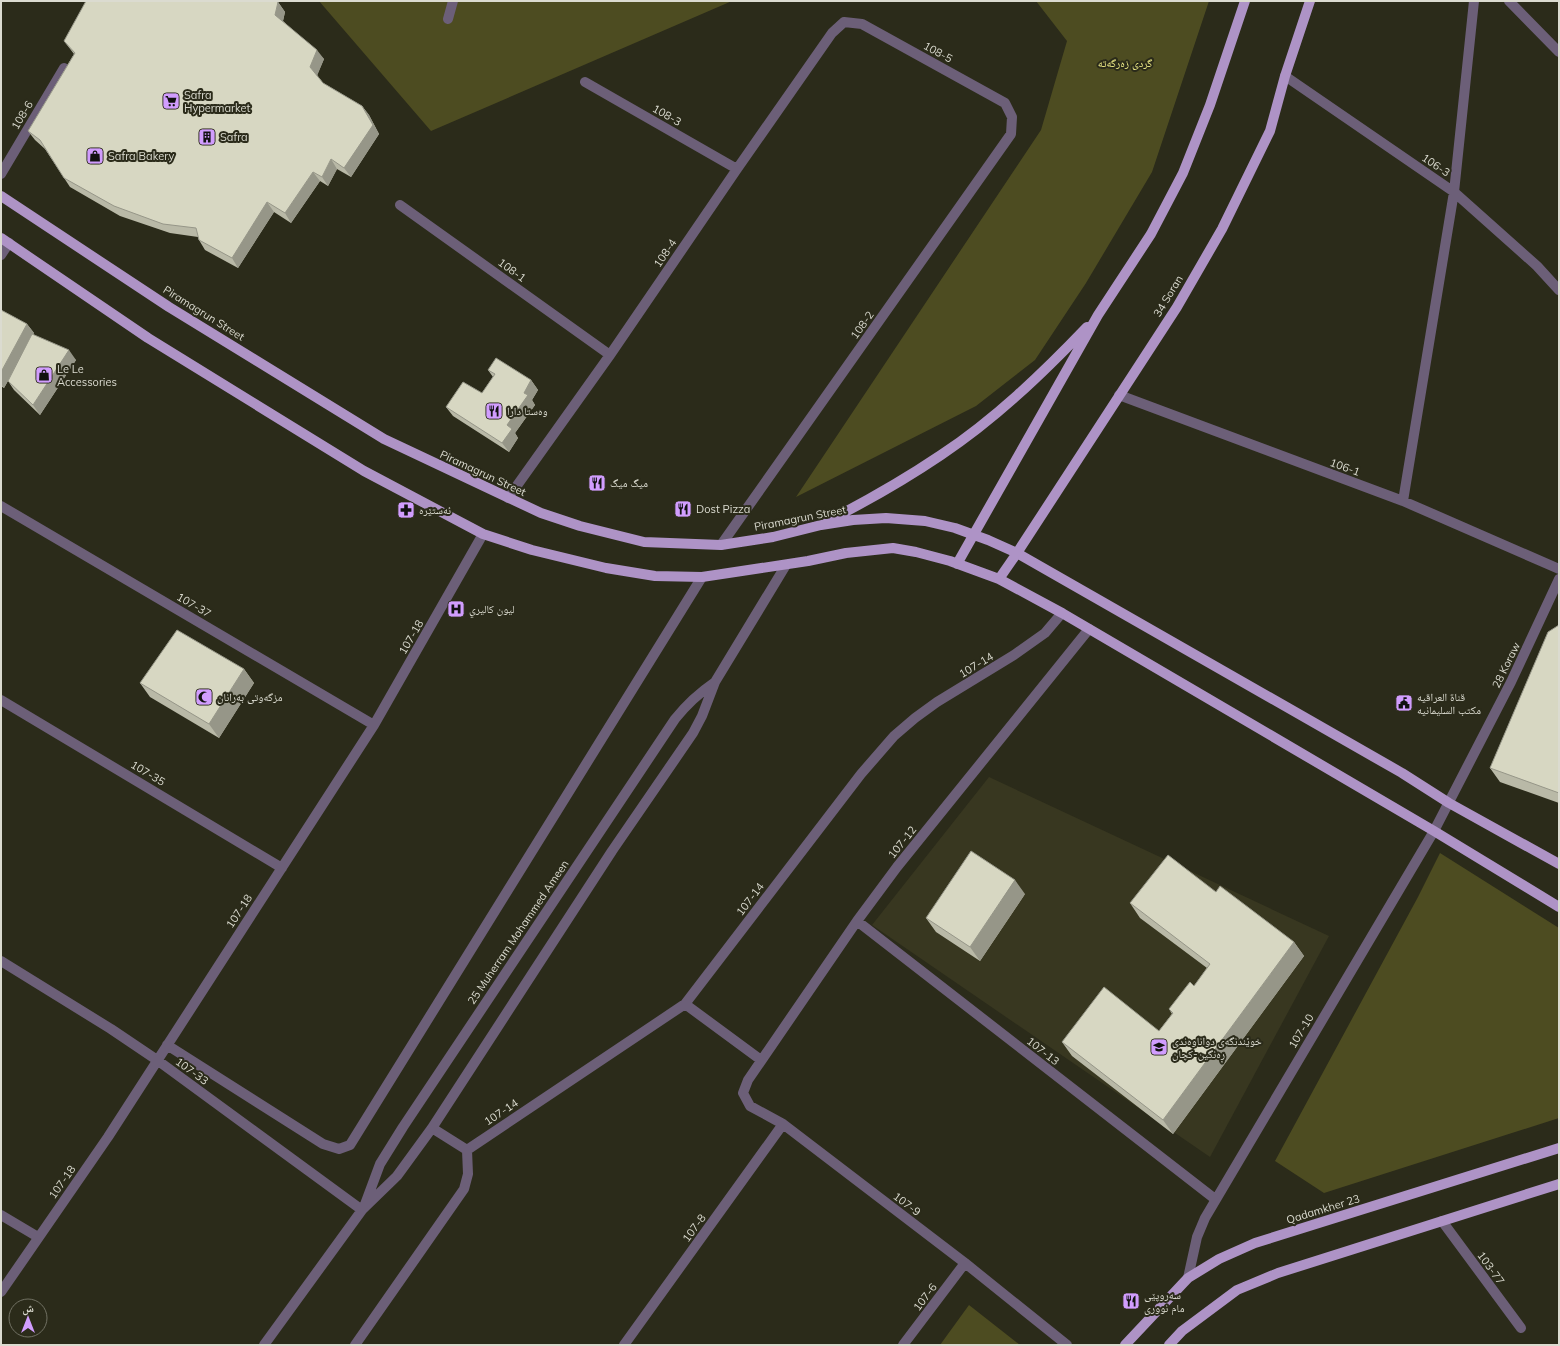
<svg xmlns="http://www.w3.org/2000/svg" width="1560" height="1346" font-family="Mulish,'Noto Naskh Arabic',sans-serif">
<style>
.built{fill:#383720}
.green{fill:#4d4c21}
.lines{fill:none;stroke-linecap:round;stroke-linejoin:round}
.minor{stroke:#6c5f78;stroke-width:10}
.major{stroke:#ae93c6;stroke-width:10}
.wall{fill:#b9b9a7}
.shaded-wall{fill:#969688}
.building{fill:#d7d7c2;stroke:#969688}
.labels{text-anchor:middle;dominant-baseline:central;stroke-width:4;stroke-linejoin:round;paint-order:stroke}
.street-label{font-size:11px;fill:#dbdbd0;stroke:#2b2b1a}
.park-label{font-size:11px;fill:#edea86;stroke:#2b2b1a}
.poi-label{font-size:11px;fill:#dbdbd0;stroke:#2b2b1a;text-anchor:start}
</style>
<rect width="100%" height="100%" fill="#2b2b1a"/>
<path class="built" d="M989,777L1329,936L1210,1157L872,925Z"/>
<path class="green" d="M319,1H732L431,131Z
M1036,1H1209L1152,172L1086,283L1035,360L976,406L796,497L1041,130L1067,41Z
M1440,853L1559,928V1118L1324,1193L1275,1161L1418,897Z
M969,1305L1020,1345H940Z"/>
<g class="lines">
<path class="minor" d="M1509,1L1559,52
M448,19L453,1
M1285,76L1454,192L1537,266L1559,290
M585,82L737,169
M1,174L64,68
M400,205L610,355
M1,255L9,243
M1119,395L1403,501L1559,569
M508,498L610,355L737,169L832,33L844,22L862,24L1005,103L1012,117L1011,134L721,545
M1403,501L1454,192L1474,1
M1,506L374,725
M1,700L282,868
M857,921L1215,1199
M1,961L111,1029L157,1060L362,1210
M685,1004L761,1060
M167,1045L323,1144L339,1149L350,1145L702,577
M432,1128L467,1150L685,1004L861,774L894,736L915,718L937,702L1014,655L1045,633L1062,613
M364,1207L380,1164L403,1127L675,719C687,704 699,693 715,682
M1,1215L38,1237
M1442,1221L1521,1328
M1188,1278L1197,1237L1205,1218L1434,831L1511,682L1559,579
M1,1292L108,1137L374,725L483,534
M264,1345L362,1210L397,1176L432,1128L612,851L693,733L702,716L715,682L786,565
M355,1345L464,1189L468,1174L467,1150
M624,1345L783,1124
M903,1345L965,1263
M1067,1345L965,1263L783,1124L750,1106L743,1093L748,1080L857,921L897,867L1089,629"/>
<path class="major" d="M1,196L169,307L384,439L541,513L580,526L644,542L721,545L773,537L821,525L853,520L886,518L925,521L955,528L988,540L1017,553L1402,773L1449,803L1559,864
M1,238L148,338L364,471L483,534L532,550L606,568L655,576L702,577L808,561L846,553L893,548L916,552L950,561L999,579L1062,613L1434,831L1559,907
M828,521C867,501 904,480 941,455C995,419 1042,374 1087,327
M957,564L1098,315L1151,234L1183,173L1210,105L1245,1
M999,579L1017,553L1177,307L1222,229L1270,131L1285,76L1310,1
M1125,1345L1188,1278L1219,1259L1255,1243L1559,1148
M1169,1345L1182,1331L1237,1290L1278,1273L1559,1184"/>
</g>
<path class="wall" d="M278,2L285,12L283,21L324,59L317,75L323,83L362,106L369,115L379,134L351,177L337,169L328,186L320,181L291,223L274,212L238,268L205,250L199,240L198,237L170,233L120,216L70,187L45,149L35,140L28,131L74,54L64,41Z
M1,310L27,324L34,333L33,334L76,360L40,415L14,390L8,381L4,388L1,386Z
M488,370L531,380L538,390L532,400L535,405L515,433L518,438L509,452L453,416L446,407L482,393L493,377Z
M1559,625V803L1500,782L1490,768Z
M244,669L254,683L219,738L150,697L140,683Z
M1216,892L1294,942L1304,956L1173,1134L1072,1056L1062,1042L1159,1031L1172,1014L1169,1009L1194,986L1207,968L1140,918L1130,903Z
M1025,894L980,961L936,932L926,918Z"/>
<path class="shaded-wall" d="M278,2L285,12L282,25L275,15Z
M317,50L324,59L317,76L310,67Z
M362,106L369,115L379,134L351,177L344,168Z
M331,159L337,169L328,186L322,177Z
M313,172L320,181L291,223L285,213Z
M267,202L274,212L238,268L232,258Z
M27,324L34,333L4,388L1,384V372Z
M69,350L76,360L40,415L33,405Z
M531,380L538,390L532,400L535,405L515,433L518,438L509,452L502,443L507,425L524,393Z
M244,669L254,683L219,738L209,724Z
M1015,880L1025,894L980,961L970,947Z
M1294,942L1304,956L1173,1134L1163,1120Z"/>
<path class="building" d="M86,1H276L278,2L275,15L317,50L310,67L323,83L362,106L373,125L344,168L331,159L322,177L313,172L285,213L267,202L232,258L199,240L196,228L163,224L114,206L64,178L40,140L28,131L75,53L64,41Z
M1,310L27,324L1,372Z
M32,334L69,350L33,405L8,381Z
M496,358L531,380L524,393L528,395L507,425L512,429L502,443L446,407L463,382L482,393L495,374L488,370Z
M1559,625V793L1490,768L1548,632Z
M177,630L244,669L209,724L140,683Z
M971,851L1015,880L970,947L926,918Z
M1168,855L1216,892L1220,886L1294,942L1163,1120L1062,1042L1104,987L1159,1031L1173,1013L1169,1009L1190,982L1194,986L1210,964L1130,903Z"/>
<defs>
<g id="supermarket-square" transform="scale(0.9)"><rect x="-9" y="-9" width="18" height="18" rx="4" fill="#d19dfe" stroke="#2b2b1a"/><path d="M-6-5.5h2.5l.6 2H6L4.5 2H-2.5L-4.4-4H-6ZM-1.5 3.2a1.3 1.3 0 1 0 .1 0ZM3 3.2a1.3 1.3 0 1 0 .1 0Z" fill="#111"/></g>
<g id="building-square" transform="scale(0.9)"><rect x="-9" y="-9" width="18" height="18" rx="4" fill="#d19dfe" stroke="#2b2b1a"/><path d="M-4-6H4V6H1V3H-1V6H-4ZM-2.5-4.3h1.7v1.8h-1.7ZM.8-4.3h1.7v1.8H.8ZM-2.5-1h1.7V.8h-1.7ZM.8-1h1.7V.8H.8Z" fill="#111"/></g>
<g id="shop-square" transform="scale(0.9)"><rect x="-9" y="-9" width="18" height="18" rx="4" fill="#d19dfe" stroke="#2b2b1a"/><path d="M-5-2.5h2.3a2.7 3.5 0 0 1 5.4 0H5L5.5 6h-11ZM-1.5-2.5h3a1.5 2.3 0 0 0-3 0Z" fill="#111"/></g>
<g id="restaurant-square" transform="scale(0.9)"><rect x="-9" y="-9" width="18" height="18" rx="4" fill="#d19dfe" stroke="#2b2b1a"/><path d="M-5-6h1v4h1v-4h1v4h1v-4h1v5L-1.5 .5V6h-2V.5L-5-1ZM5-6V6H3V1.5H1.5Q1.5-4 5-6Z" fill="#111"/></g>
<g id="pharmacy-square" transform="scale(0.9)"><rect x="-9" y="-9" width="18" height="18" rx="4" fill="#d19dfe" stroke="#2b2b1a"/><path d="M-2-6h4v4h4v4h-4v4h-4v-4h-4v-4h4Z" fill="#111"/></g>
<g id="hospital-square" transform="scale(0.9)"><rect x="-9" y="-9" width="18" height="18" rx="4" fill="#d19dfe" stroke="#2b2b1a"/><path d="M-5-5h3v3.5h4V-5h3V5h-3V1.5h-4V5h-3Z" fill="#111"/></g>
<g id="mosque-square" transform="scale(0.9)"><rect x="-9" y="-9" width="18" height="18" rx="4" fill="#d19dfe" stroke="#2b2b1a"/><path d="M3.5-4.9A6 6 0 1 0 3.5 4.9A5 5 0 1 1 3.5-4.9Z" fill="#111"/></g>
<g id="civic-square" transform="scale(0.9)"><rect x="-9" y="-9" width="18" height="18" rx="4" fill="#d19dfe" stroke="#2b2b1a"/><path d="M-.6-6.5H3V-4.5H.6V-3L4-1V1h2V6H-6V1h2V-1L-.6-3ZM-1.2 2.5V6h2.4V2.5Z" fill="#111"/></g>
<g id="school-square" transform="scale(0.9)"><rect x="-9" y="-9" width="18" height="18" rx="4" fill="#d19dfe" stroke="#2b2b1a"/><path d="M0-5L7-2L0 1L-7-2ZM-4 1L0 2.5L4 1V4Q0 6-4 4Z" fill="#111"/></g>
</defs>
<g fill-rule="evenodd">
<use href="#supermarket-square" x="171" y="101"/>
<use href="#building-square" x="207" y="137"/>
<use href="#shop-square" x="95" y="156"/>
<use href="#shop-square" x="44" y="375"/>
<use href="#restaurant-square" x="494" y="411"/>
<use href="#restaurant-square" x="597" y="483"/>
<use href="#restaurant-square" x="683" y="509"/>
<use href="#pharmacy-square" x="406" y="510"/>
<use href="#hospital-square" x="456" y="609"/>
<use href="#mosque-square" x="204" y="697"/>
<use href="#civic-square" x="1404" y="703"/>
<use href="#school-square" x="1159" y="1047"/>
<use href="#restaurant-square" x="1131" y="1301"/>
</g>
<g class="labels">
<g class="street-label">
<text transform="translate(938 52) rotate(29)">108-5</text>
<text transform="translate(22 115) rotate(-59)">108-6</text>
<text transform="translate(667 115) rotate(30)">108-3</text>
<text transform="translate(1436 165) rotate(34)">106-3</text>
<text transform="translate(665 253) rotate(-56)">108-4</text>
<text transform="translate(512 270) rotate(36)">108-1</text>
<text transform="translate(1168 296) rotate(-59)">34 Soran</text>
<text transform="translate(204 313) rotate(32)">Piramagrun Street</text>
<text transform="translate(862 325) rotate(-55)">108-2</text>
<text transform="translate(1345 467) rotate(20)">106-1</text>
<text transform="translate(483 473) rotate(25)">Piramagrun Street</text>
<text transform="translate(800 518) rotate(-11)">Piramagrun Street</text>
<text transform="translate(194 605) rotate(30)">107-37</text>
<text transform="translate(411 637) rotate(-60)">107-18</text>
<text transform="translate(976 665) rotate(-31)">107-14</text>
<text transform="translate(1506 665) rotate(-64)">28 Koraw</text>
<text transform="translate(148 773) rotate(31)">107-35</text>
<text transform="translate(902 842) rotate(-51)">107-12</text>
<text transform="translate(750 899) rotate(-53)">107-14</text>
<text transform="translate(239 911) rotate(-57)">107-18</text>
<text transform="translate(518 932) rotate(-56)">25 Muherram Mohammed Ameen</text>
<text transform="translate(1301 1031) rotate(-59)">107-10</text>
<text transform="translate(1043 1051) rotate(38)">107-13</text>
<text transform="translate(192 1071) rotate(36)">107-33</text>
<text transform="translate(501 1112) rotate(-34)">107-14</text>
<text transform="translate(62 1182) rotate(-55)">107-18</text>
<text transform="translate(907 1204) rotate(37)">107-9</text>
<text transform="translate(1323 1209) rotate(-17)">Qadamkher 23</text>
<text transform="translate(694 1228) rotate(-54)">107-8</text>
<text transform="translate(1491 1268) rotate(54)">103-77</text>
<text transform="translate(925 1297) rotate(-53)">107-6</text>
</g>
<g class="park-label">
<text x="1125" y="63">گردی زەرگەتە</text>
</g>
<g class="poi-label">
<text x="184" y="95">Safra<tspan x="184" dy="13">Hypermarket</tspan></text>
<text x="220" y="137">Safra</text>
<text x="108" y="156">Safra Bakery</text>
<text x="57" y="369">Le Le<tspan x="57" dy="13">Accessories</tspan></text>
<text x="507" y="411">وەستا دارا</text>
<text x="610" y="483">میگ میگ</text>
<text x="696" y="509">Dost Pizza</text>
<text x="419" y="510">ئەستێرە</text>
<text x="469" y="609">ليون كاليري</text>
<text x="217" y="697">مزگەوتی بەرانان</text>
<text x="1417" y="697">قناة العراقيه<tspan x="1417" dy="13">مكتب السليمانيه</tspan></text>
<text x="1172" y="1041">خوێندنگەی دواناوەندی<tspan x="1172" dy="13">ڕەنگین-کچان</tspan></text>
<text x="1144" y="1295">سەروپێی<tspan x="1144" dy="13">مام نووری</tspan></text>
</g>
</g>
<rect width="1560" height="1346" fill="none" stroke="#dbdbd0" stroke-width="4"/>
<g transform="translate(28 1318)"><circle r="19" fill="#2b2b1a" stroke="#717163"/>
<path d="M0-3L7 15L0 10L-7 15Z" fill="#d19dfe"/>
<text y="-6" font-size="11" font-weight="bold" text-anchor="middle" fill="#dbdbd0">ش</text>
</g>
</svg>
